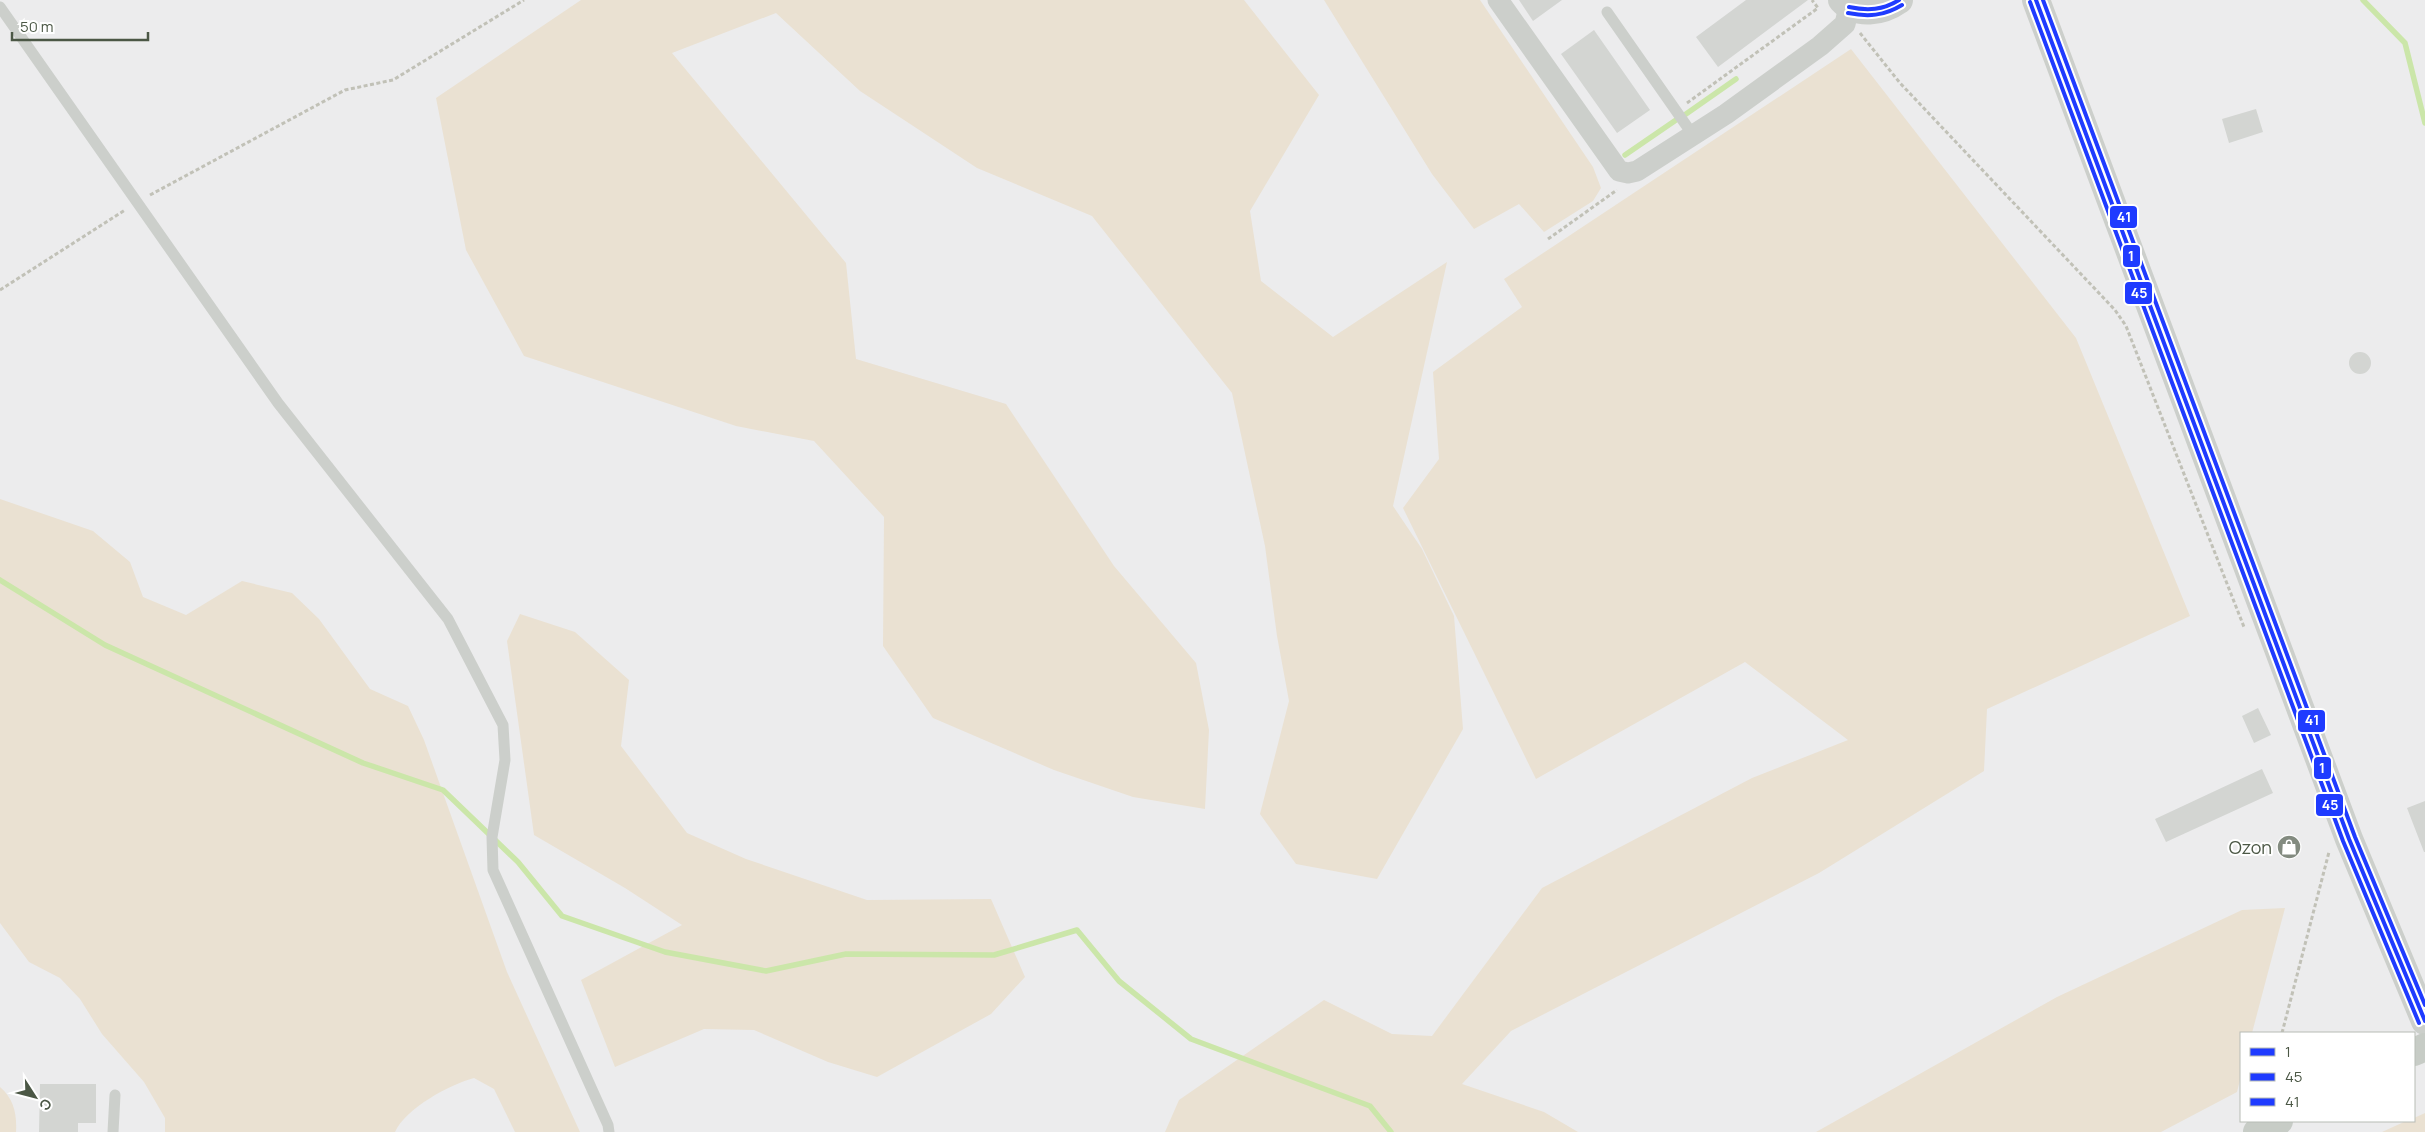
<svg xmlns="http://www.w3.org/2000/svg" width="2425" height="1132" font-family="Manrope,sans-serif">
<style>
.green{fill:#eae1d2}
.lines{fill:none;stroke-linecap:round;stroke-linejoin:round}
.stream{stroke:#cbe6a9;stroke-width:5.5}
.building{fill:#d3d5d2}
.path{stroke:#c1c1b7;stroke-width:3;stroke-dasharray:4 2.5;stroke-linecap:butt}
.service{stroke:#cccfcb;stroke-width:11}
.minor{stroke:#cccfcb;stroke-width:21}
.tertiary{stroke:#cccfcb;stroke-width:28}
.primary{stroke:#c7ccc6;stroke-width:28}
.bus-1-casing{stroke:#fff;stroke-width:8}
.bus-2-casing{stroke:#fff;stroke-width:8}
.bus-3-casing{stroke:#fff;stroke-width:8}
.bus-1{stroke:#1f3bff;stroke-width:4}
.bus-2{stroke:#1f3bff;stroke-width:4}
.bus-3{stroke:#1f3bff;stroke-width:4}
.labels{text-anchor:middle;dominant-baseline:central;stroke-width:4;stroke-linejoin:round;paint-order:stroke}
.poi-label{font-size:18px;fill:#4b5745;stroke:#fff;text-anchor:end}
.line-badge{stroke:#fff;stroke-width:2}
.badge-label{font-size:14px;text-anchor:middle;font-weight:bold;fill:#fff}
</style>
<rect width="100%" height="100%" fill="#ececed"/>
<path class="green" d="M581,0H1244L1319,95L1250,211L1261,281L1333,337L1447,262L1393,506L1422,549L1454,616L1463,729L1377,879L1296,864L1260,814L1289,701L1277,636L1265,546L1232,393L1092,216L977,168L860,91L776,13L672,53L846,263L856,359L1006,404L1114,566L1196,663L1209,730L1205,809L1133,797L1054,770L933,718L883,646L884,517L814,441L736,426L524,356L466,250L436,98Z
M1324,0H1480L1593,167L1601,188L1593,201L1544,232L1519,204L1474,229L1432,174Z
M1851,49L2076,338L2190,616L1987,709L1984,771L1819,873L1511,1031L1462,1084L1544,1112L1578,1132H1165L1179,1100L1324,1000L1392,1034L1432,1036L1542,888L1752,778L1848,740L1745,662L1536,779L1403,508L1439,459L1433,372L1522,307L1504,279Z
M0,499L93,531L130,562L143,597L186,615L242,581L292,593L319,619L370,689L408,706L424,740L507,972L580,1132H515L494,1089L474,1078C449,1085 406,1108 395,1132H165V1118L144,1082L102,1034L80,999L60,978L29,962L0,923Z
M520,614L575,632L629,680L621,746L687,833L746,859L867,900L991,899L1025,977L991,1014L877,1077L828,1062L754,1030L704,1029L615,1067L581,980L682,925L625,888L534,835L507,641Z
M2285,908L2252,1033H2241V1076L2237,1092L2161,1132H1816L2057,997L2242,910Z
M0,1087C14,1099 17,1114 16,1132H0Z
M2425,1113V1132H2382L2406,1121H2414V1118Z"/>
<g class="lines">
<path class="stream" d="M2363,0L2405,43L2425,123
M1686,114L1736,79
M1625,155L1676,120
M0,580L105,645L363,763L443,790L518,862L562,916L665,952L766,971L846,954L994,955L1077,930L1119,981L1191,1039L1370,1106L1391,1132"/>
</g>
<path class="building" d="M1519,0H1562L1533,21Z
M1746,0H1808L1718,67L1696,37Z
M1594,30L1650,110L1617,133L1561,54Z
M2256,109L2263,132L2229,143L2222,119Z
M2349 363a11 11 0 1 1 22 0a11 11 0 1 1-22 0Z
M2258,708L2271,735L2254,743L2242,716Z
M2262,769L2273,793L2166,842L2155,819Z
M2425,801V852H2424L2407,808Z
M40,1084H96V1123H78V1132H39Z"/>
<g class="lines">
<path class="path" d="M1860,33L1900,83L2115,310L2126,326L2244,627
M1687,103L1818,8L1812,0
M150,195L345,90L393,80L524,0
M1548,239L1617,190
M0,290L125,210
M2282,1033L2329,852"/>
<path class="service" d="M0,7L278,403L448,619L503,725L505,760L492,837L493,870L608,1125L609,1132
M1607,12L1693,135
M113,1132L115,1095"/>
<path class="minor" d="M1498,0L1619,171L1628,173L1637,171L1726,114L1820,46L1845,24L1849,7"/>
<path class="tertiary" d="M1842,0C1857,16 1882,12 1899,0
M2036,0L2349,839L2425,1021"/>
<path class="primary" d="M2414,1052L2425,1047
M2257,1132L2279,1121"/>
<g class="bus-1-casing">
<path id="bus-1" d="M2036,0L2349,839L2425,1021
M1849,7C1868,11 1883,10 1899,0"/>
</g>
<g class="bus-2-casing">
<path id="bus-2" d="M2030,2L2343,841L2419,1023
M1848,13C1868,17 1884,16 1902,5"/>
</g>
<g class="bus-3-casing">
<path id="bus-3" d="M2043,0L2355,837L2425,1005"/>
</g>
<use href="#bus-1" class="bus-1"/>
<use href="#bus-2" class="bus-2"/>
<use href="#bus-3" class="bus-3"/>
</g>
<defs>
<g id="shop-disc" transform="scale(1.25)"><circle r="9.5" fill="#838b80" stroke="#fff"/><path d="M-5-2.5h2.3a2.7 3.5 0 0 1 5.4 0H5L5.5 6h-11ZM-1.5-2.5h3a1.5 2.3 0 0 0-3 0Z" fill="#fff"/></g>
</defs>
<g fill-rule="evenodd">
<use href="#shop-disc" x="2289" y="847"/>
</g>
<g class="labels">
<g class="poi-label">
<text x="2272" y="847">Ozon</text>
</g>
</g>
<g class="line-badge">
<rect x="2109" y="205" width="29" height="24" rx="5" fill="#1f3bff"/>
<rect x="2122" y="244" width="19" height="24" rx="5" fill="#1f3bff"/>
<rect x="2124" y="281" width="29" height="24" rx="5" fill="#1f3bff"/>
<rect x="2297" y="709" width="29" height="24" rx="5" fill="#1f3bff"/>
<rect x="2313" y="756" width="19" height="24" rx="5" fill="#1f3bff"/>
<rect x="2315" y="793" width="29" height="24" rx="5" fill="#1f3bff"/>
</g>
<g class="badge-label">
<text x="2124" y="222">41</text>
<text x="2131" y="261">1</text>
<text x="2139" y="298">45</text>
<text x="2312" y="725">41</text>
<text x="2322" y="773">1</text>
<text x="2330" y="810">45</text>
</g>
<rect x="2240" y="1032" width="175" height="90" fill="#ffffff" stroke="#b7bcb5"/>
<rect x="2250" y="1048" width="25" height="8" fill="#1f3bff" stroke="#b7bcb5"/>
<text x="2285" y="1057" font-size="15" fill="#4b5745">1</text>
<rect x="2250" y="1073" width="25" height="8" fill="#1f3bff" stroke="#b7bcb5"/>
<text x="2285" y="1082" font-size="15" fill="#4b5745">45</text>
<rect x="2250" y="1098" width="25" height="8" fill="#1f3bff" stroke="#b7bcb5"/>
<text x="2285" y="1107" font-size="15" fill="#4b5745">41</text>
<g transform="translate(35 1097) rotate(126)" stroke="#ffffff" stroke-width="4" paint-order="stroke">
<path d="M0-4L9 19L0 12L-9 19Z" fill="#4b5745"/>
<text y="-8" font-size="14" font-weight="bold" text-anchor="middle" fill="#4b5745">С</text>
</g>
<path d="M12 32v8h136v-8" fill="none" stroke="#4b5745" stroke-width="2.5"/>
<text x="20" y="32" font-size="15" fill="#4b5745" stroke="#ffffff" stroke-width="4" paint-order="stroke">50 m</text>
</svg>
